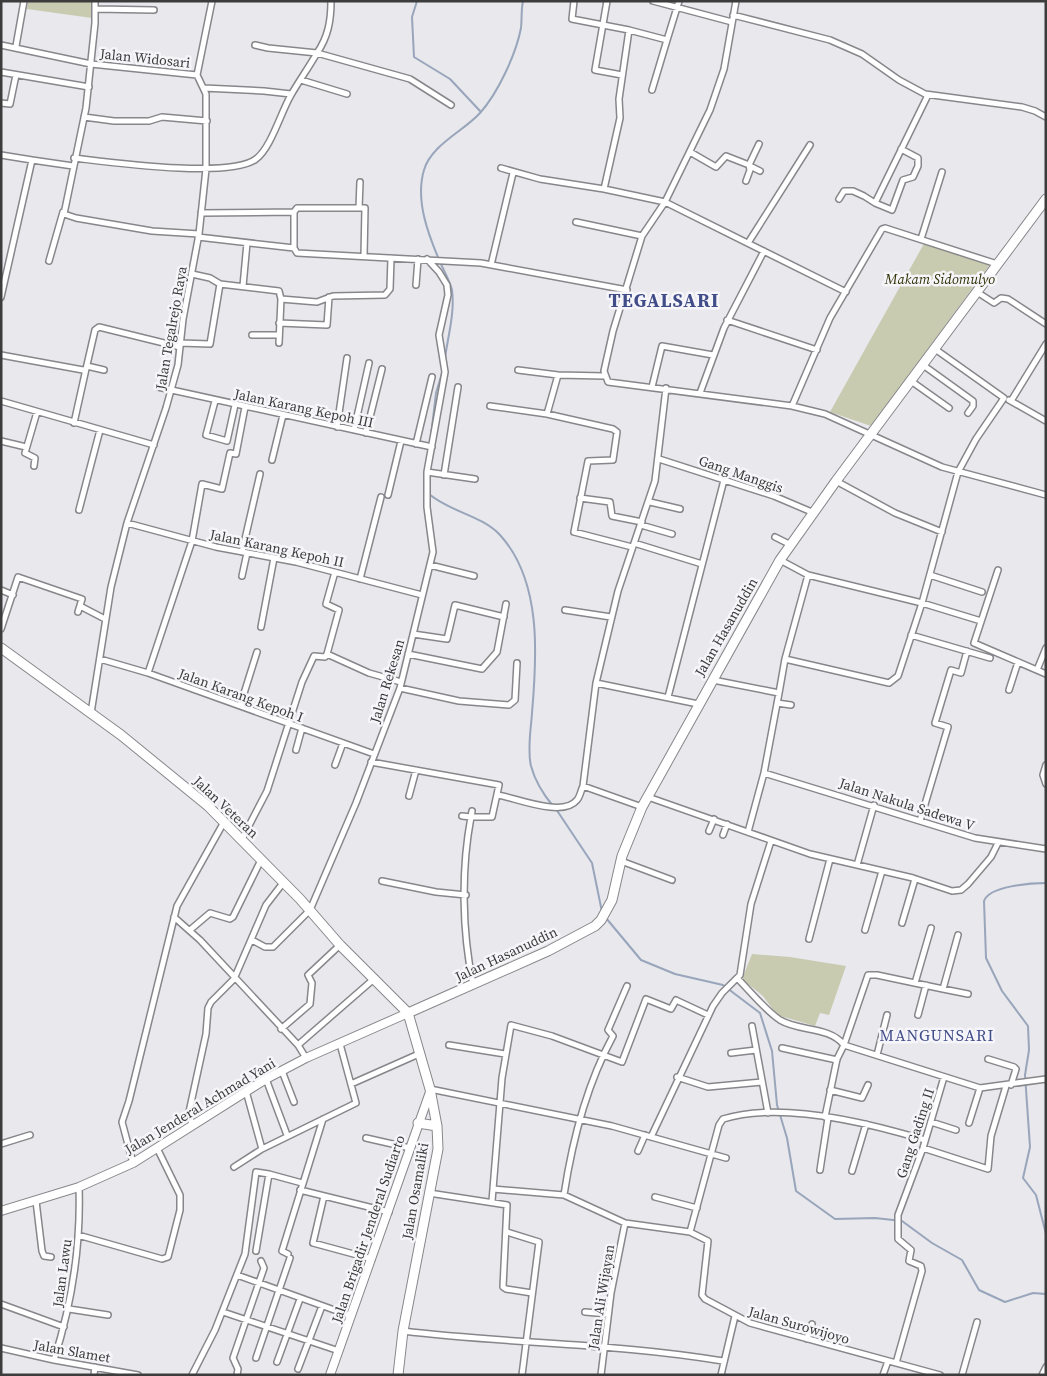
<svg xmlns="http://www.w3.org/2000/svg" width="1047" height="1376" font-family="'Source Serif 4',serif">
<style>
.green{fill:#c9cbb1}
.lines{fill:none;stroke-linecap:round;stroke-linejoin:round}
.stream{stroke:#98a5ba;stroke-width:2}
.street-casing{stroke:#87878b;stroke-width:8}
.secondary-casing{stroke:#87878b;stroke-width:10}
.primary-casing{stroke:#87878b;stroke-width:11}
.street{stroke:#fff;stroke-width:5}
.secondary{stroke:#fff;stroke-width:8}
.primary{stroke:#fff;stroke-width:9}
.labels{text-anchor:middle;dominant-baseline:central;stroke-width:5;stroke-linejoin:round;paint-order:stroke}
.street-label{font-size:14px;fill:#3c3c3d;stroke:#f6f6fa}
.park-label{font-size:14px;font-style:italic;fill:#313106;stroke:#f6f6fa}
.quarter-label{font-size:16px;letter-spacing:1px;fill:#414d89;stroke:#f6f6fa}
.district-label{font-size:19px;font-weight:bold;letter-spacing:1px;fill:#414d89;stroke:#f6f6fa}
</style>
<rect width="100%" height="100%" fill="#e8e8ed"/>
<path class="green" d="M28,1H93L92,18L27,9Z
M926,240L951,246L991,263L896,392L874,427L830,412Z
M752,954L790,957L846,966L829,1015L820,1013L815,1026L777,1015L763,996L742,979Z"/>
<g class="lines">
<path class="stream" d="M417,1L412,17L414,57L450,79L481,112
M445,358C448,336 455,312 452,290C450,281 444,271 440,262C428,234 415,200 424,170C431,145 464,131 480,113C498,93 516,54 521,28C522,19 521,10 523,1
M430,444L436,393L443,370
M429,494C450,512 481,515 500,535C542,581 537,656 532,713C531,729 527,750 531,766C535,781 543,794 553,806
M556,809L592,863L602,912
M1046,883C1031,883 989,886 984,901L986,958L1002,991L1028,1026L1029,1050L1025,1075L1030,1147L1023,1178L1036,1195L1046,1234
M606,918L641,960L675,974L723,985L760,1013L772,1051L777,1105L787,1138L796,1191L835,1219L875,1218L902,1221L932,1243L962,1260L979,1290L1005,1302L1033,1293L1046,1294"/>
<g class="street-casing">
<path id="street" d="M95,1V23L86,108L64,214L76,218L152,231L199,234
M574,1L572,19L629,30L619,99L620,118L604,189L665,202L846,292
M607,1L595,70L622,75
M653,1L732,22
M736,1L724,69L710,110L665,202L642,236L613,331L604,371L608,382L792,406L825,414L942,467L1046,495
M95,9L154,10
M733,15L830,40L862,54L899,80L925,94L1022,107L1035,111L1046,117
M629,30L667,40L679,1
M1,45L91,64L197,75
M255,45L268,48L317,53C328,37 331,21 331,1
M16,46L24,1
M1,72L89,87
M301,80L347,94
M204,88L264,91L291,94
M652,90L667,40
M1,103L10,104L16,75
M84,117L114,121H149L162,117L207,121
M690,152L716,167L726,156L749,165L750,170L746,181
M1,155L32,160
M74,158C109,162 230,179 256,159C271,148 281,112 291,95C299,81 309,67 317,53L410,79L451,105
M749,165L759,144
M750,166L760,171
M501,168L540,179L604,189
M839,199L844,191H853L864,196L875,203L892,210L903,180L913,177L918,166V158L901,149
M875,203L928,95
M359,208L360,182
M294,212L297,208H365L364,256
M201,213L294,212V248L297,253L481,263L627,290
M576,222L642,236
M198,237L294,248
M921,239L942,172
M748,243L810,145
M49,261L63,212
M491,265L513,173
M192,274L210,278L220,284L279,291L281,299L279,343
M416,285L418,259
M243,286L247,243
M977,292L994,303L1001,298L1008,299L1046,324
M1,297L32,160L73,166
M281,299L317,302L333,296L385,295L390,289L391,258
M727,320L817,350
M279,323L327,325L329,297
M252,335H279
M180,343L210,344L220,284
M1,355L83,370L86,369L95,330L99,327L180,347
M923,365L973,401V406L968,413
M87,366L104,370
M518,370L558,375
M911,381L949,408
M158,387L432,447
M652,387L662,346L713,355
M700,393L724,328L764,251
M1009,400L1046,421
M1,401L154,445
M215,401L206,435L227,441L235,405
M1011,401L1046,344
M490,406L547,414L558,375L604,376
M792,406L830,318L882,229L885,228L997,264
M547,414L613,429L617,432L613,460L588,461L574,532L632,547
M74,423L86,369
M337,427L347,358
M354,430L369,363
M366,433L382,369
M1,441L26,447
M416,444L432,377
M659,459L774,496L814,513
M272,460L283,415
M34,466L35,458L25,453L37,412
M427,472L475,479
M444,475L458,387
M836,481L895,513L942,532
M388,495L401,441
M580,498L610,502L612,516L642,522
M650,502L680,509
M79,510L100,430
M127,523L216,547L296,562L422,595
M641,525L672,534
M775,537L791,545
M634,543L702,564
M242,552L260,474
M780,560L808,575
M430,565L474,576
M998,570L974,643L1046,674
M930,575L982,592
M242,576L247,553
M360,579L381,497
M1,590L13,595
M80,606L105,619
M565,610L611,617
M261,627L274,558
M1,629L18,577L82,599L78,612
M413,634L447,639L455,605L504,617
M911,635L990,658
M327,654L339,610L326,604L335,572
M408,654L482,669L497,652L506,604
M100,659L148,673L374,754
M785,659L889,683L898,676L922,603L981,621
M1037,670L1046,648
M148,673L192,541L202,484L222,489L230,453L236,454L245,407
M713,680L779,693L785,659L808,575L922,603L958,472L976,439L1004,398L935,349
M596,683L698,704
M400,688L459,701L509,705L515,700L517,663
M1009,690L1018,662
M668,697L724,480
M777,703L791,705
M240,706L257,652
M91,713L111,587L127,523L166,408L178,365L183,319L199,234L206,169V94L197,75L212,1
M296,750L302,728
M371,762L499,785L492,817H471C461,870 462,931 473,984
M335,765L343,743
M1046,765L1043,775L1046,784
M764,773L975,838L1046,849
M583,786L642,807
M498,795C516,798 563,818 577,800C580,797 581,790 583,786L596,683L618,591L655,481L666,388
M409,796L416,770
M648,797L810,854L913,878L952,891L961,890L968,884L991,857L998,843
M462,816L471,817L472,811
M920,821L948,727L935,723L951,670L961,673L967,651
M709,831L714,819
M748,832L764,773L779,693
M723,835L727,824
M242,839L267,791L302,682L314,656L325,657L327,654L369,673L401,682
M621,861L672,880
M857,865L874,805
M382,881L436,892L466,895
M174,917L200,940L298,1045L306,1058
M902,923L915,879
M190,930L210,913L230,919L233,917L261,860
M865,930L882,871
M809,939L830,859
M252,940L265,947H273L310,910L356,803L400,688L433,552L427,507V472L445,372L439,335L448,295L447,285L439,272L427,259
M738,979C750,991 766,1011 780,1020C800,1032 829,1026 844,1045L980,1088L1046,1079
M915,983L931,928
M943,989L968,994
M918,1015L926,985
M752,1026L768,1113
M281,1029L310,1004L312,983L308,975L340,945
M298,1045L375,978
M449,1045L505,1054
M782,1048L837,1060
M731,1053L756,1050
M877,1055L887,1015
M988,1059L1014,1067L1016,1069L1011,1085
M282,1071L294,1102
M677,1077L708,1087L762,1082
M266,1079L287,1135
M351,1084L421,1053
M430,1089L612,1126L726,1158
M830,1090L862,1098L868,1085
M825,1117L837,1059L844,1045L868,975H877L943,989L958,935
M931,1122L956,1130
M969,1123L980,1088
M192,1125L189,1112L206,1034L208,1008L211,1002L234,979L266,905L283,883
M651,1137L713,1006L722,993L740,975L751,904L771,841
M366,1138L410,1148
M1,1144L30,1135
M923,1148L988,1169L991,1136L1006,1086
M262,1149L356,1103L340,1044
M638,1151L645,1135
M133,1163L122,1122L129,1101L177,906L224,822
M234,1167L262,1149L246,1091
M820,1170L828,1118
M852,1171L866,1124
M493,1189L502,1078L511,1025L552,1036L622,1062L646,999L671,1009L676,1000L678,1001L708,1015
M300,1190L389,1212
M429,1193L507,1205L503,1287L506,1289L532,1293
M564,1195C572,1142 587,1084 613,1036L608,1030L627,986
M324,1196L313,1243L372,1259
M655,1197L697,1208
M36,1201L42,1251L44,1256L51,1257
M492,1201L493,1189L564,1195L625,1223L690,1232L708,1241L702,1295L705,1299L750,1323L940,1375
M507,1232L539,1242L522,1375
M690,1232L719,1125L723,1119C780,1101 869,1123 925,1140
M78,1235L162,1259L168,1257L180,1210V1195L157,1148
M256,1251L269,1174L302,1183
M288,1254L282,1251L323,1119
M237,1275L351,1316
M1,1304L64,1327
M69,1309L108,1315
M223,1312L339,1351
M585,1312L608,1314
M403,1331C509,1344 617,1343 723,1361
M807,1339L812,1324
M1,1348L54,1360L138,1375
M256,1358L290,1258
M54,1360C72,1303 81,1247 79,1187
M277,1362L300,1299
M896,1363L922,1271L921,1266L909,1261L911,1250L898,1239V1215L923,1148L944,1077
M298,1369L322,1306
M94,1375L95,1367
M192,1375L215,1330L245,1254L256,1172L269,1174
M237,1375L238,1369L233,1358L264,1268L261,1261
M601,1375L611,1293L625,1223
M721,1375L735,1316
M883,1375L888,1361
M962,1375L977,1322
M1042,1375L1046,1367"/>
</g>
<g class="secondary-casing">
<path id="secondary" d="M1,1211L79,1187L133,1163L266,1079L306,1058L408,1013
M330,1375L430,1092"/>
</g>
<g class="primary-casing">
<path id="primary" d="M1,648L121,735L208,806L300,899L340,945L408,1013L430,1089L437,1126L438,1149L403,1331L398,1375
M408,1013L548,951L595,926L601,920L612,900L622,856L642,807L780,560L836,481L1046,199
M418,1123L437,1126"/>
</g>
<use href="#street" class="street"/>
<use href="#secondary" class="secondary"/>
<use href="#primary" class="primary"/>
</g>
<g class="labels">
<g class="street-label">
<text transform="translate(145 58) rotate(6)">Jalan Widosari</text>
<text transform="translate(171 328) rotate(-80)">Jalan Tegalrejo Raya</text>
<text transform="translate(304 408) rotate(12)">Jalan Karang Kepoh III</text>
<text transform="translate(741 474) rotate(19)">Gang Manggis</text>
<text transform="translate(277 548) rotate(12)">Jalan Karang Kepoh II</text>
<text transform="translate(726 627) rotate(-60)">Jalan Hasanuddin</text>
<text transform="translate(387 681) rotate(-73)">Jalan Rekesan</text>
<text transform="translate(241 695) rotate(20)">Jalan Karang Kepoh I</text>
<text transform="translate(907 804) rotate(18)">Jalan Nakula Sadewa V</text>
<text transform="translate(226 807) rotate(43)">Jalan Veteran</text>
<text transform="translate(506 954) rotate(-25)">Jalan Hasanuddin</text>
<text transform="translate(200 1106) rotate(-31)">Jalan Jenderal Achmad Yani</text>
<text transform="translate(915 1133) rotate(-72)">Gang Gading II</text>
<text transform="translate(415 1191) rotate(-80)">Jalan Osamaliki</text>
<text transform="translate(368 1229) rotate(-71)">Jalan Brigadir Jenderal Sudiarto</text>
<text transform="translate(62 1273) rotate(-82)">Jalan Lawu</text>
<text transform="translate(601 1297) rotate(-81)">Jalan Ali Wijayan</text>
<text transform="translate(799 1325) rotate(16)">Jalan Surowijoyo</text>
<text transform="translate(72 1351) rotate(10)">Jalan Slamet</text>
</g>
<g class="park-label">
<text x="940" y="279">Makam Sidomulyo</text>
</g>
<g class="quarter-label">
<text x="937" y="1035">MANGUNSARI</text>
</g>
<g class="district-label">
<text x="664" y="300">TEGALSARI</text>
</g>
</g>
<rect width="1047" height="1376" fill="none" stroke="#3c3c3d" stroke-width="5"/>
</svg>
